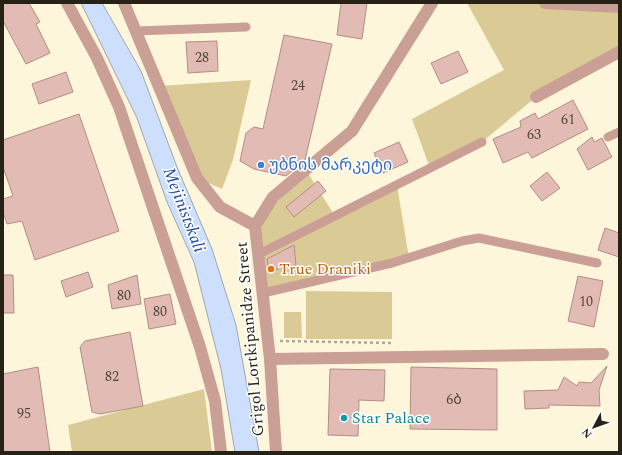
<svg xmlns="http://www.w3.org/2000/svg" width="622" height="455" font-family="Spectral,'Noto Sans Georgian',serif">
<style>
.green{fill:#dacb96}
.water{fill:#cedffd;stroke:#9ca7b8}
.building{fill:#e2bcb4;stroke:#b28d86}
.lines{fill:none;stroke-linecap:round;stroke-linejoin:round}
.path{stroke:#aea892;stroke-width:2.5;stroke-dasharray:3 3;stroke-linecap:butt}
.lane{stroke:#c99f96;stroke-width:9}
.street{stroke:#c99f96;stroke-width:12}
.shop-dot{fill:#3f7fe0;stroke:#fff;stroke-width:1.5}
.food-dot{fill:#e8710a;stroke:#fff;stroke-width:1.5}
.culture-dot{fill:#0f9aa8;stroke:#fff;stroke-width:1.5}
.labels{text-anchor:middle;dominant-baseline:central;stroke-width:3;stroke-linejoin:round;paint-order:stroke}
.number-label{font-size:14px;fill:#55493e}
.shop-label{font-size:16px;fill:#366cbe;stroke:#fff;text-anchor:start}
.food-label{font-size:16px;fill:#c56008;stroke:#fff;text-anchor:start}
.street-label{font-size:16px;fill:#262316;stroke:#fff}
.culture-label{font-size:16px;fill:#0d838f;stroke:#fff;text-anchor:start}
.water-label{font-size:17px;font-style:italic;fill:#20499d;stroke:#fff}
</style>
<rect width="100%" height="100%" fill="#fef6db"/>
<path class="green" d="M467,3H588L619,7V52L536,97L482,142L430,168L412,119L504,70Z
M251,80L233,160L222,189L197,178L159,86Z
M306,170L335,216L397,185L409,258L263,293L255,226Z
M306,291L392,292V339H306Z
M284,312H301L302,338H284Z
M204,389L212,452H72L68,425Z"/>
<path class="water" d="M81,3H102L141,71L177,167L212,249L236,325L259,452H235L221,369L194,262L167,202L137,118Z"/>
<path class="building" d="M3,3H29L40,22L36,24L50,53L26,64L3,21Z
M341,3H367L362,39L337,35Z
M284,35L332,44L305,160L286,176L254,169L240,161L246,133L254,127L263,129Z
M217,41L218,71L188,73L186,42Z
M458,51L468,72L441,84L431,63Z
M66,72L73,92L39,104L32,84Z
M573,100L588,129L532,158L528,152L503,163L493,139L521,127L520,121L535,113L538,119Z
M79,114L119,231L35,260L22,221L7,224L3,212V199L13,196L3,167V140Z
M592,137L594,142L602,138L612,157L588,170L577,149Z
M399,142L408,162L383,173L374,153Z
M547,172L560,188L542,201L530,186Z
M318,181L326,191L294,217L286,207Z
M605,228L619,233V257L598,250Z
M294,245L296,265L269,271L267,259Z
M88,272L93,287L66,297L61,281Z
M3,275H13L14,313H3Z
M137,275L141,304L112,309L108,285Z
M578,276L603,281L594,327L568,321Z
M170,294L176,324L149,329L144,299Z
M130,332L143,406L100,414L92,412L80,347L85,341Z
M607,366L599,390L600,406L549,405V408L525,409L524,391L558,390L564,377L577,386L579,382L591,383Z
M38,367L50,452H3V374Z
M411,367L497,369V430L410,429Z
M330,369L385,370L384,401L359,400L358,436L328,435Z"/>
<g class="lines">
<path class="path" d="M280,341L393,343"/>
<path class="lane" d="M136,31L246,27
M608,137L619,132
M259,254L482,142
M263,293L392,263L462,241L479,238L597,263"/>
<path class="street" d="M67,3L97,58L119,107L200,347L215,401L221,452
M124,3L197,178L220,207L255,226L270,359L276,452
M545,3L619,7
M536,97L619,52
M255,226L273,197L352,131L432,3
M270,359L603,354"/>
</g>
<circle class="shop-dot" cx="261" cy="165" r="4"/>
<circle class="food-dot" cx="271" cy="269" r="4"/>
<circle class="culture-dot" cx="344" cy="418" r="4"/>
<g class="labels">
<g class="number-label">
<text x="202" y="57">28</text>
<text x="298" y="85">24</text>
<text x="568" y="119">61</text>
<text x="534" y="134">63</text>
<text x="124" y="295">80</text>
<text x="586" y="301">10</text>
<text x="160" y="311">80</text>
<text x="112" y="376">82</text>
<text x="454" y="399">6ბ</text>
<text x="24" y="413">95</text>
</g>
<g class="shop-label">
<text x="269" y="165">უბნის მარკეტი</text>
</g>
<g class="food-label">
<text x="279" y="269">True Draniki</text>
</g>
<g class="street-label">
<text transform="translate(250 339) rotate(-95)">Grigol Lortkipanidze Street</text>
</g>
<g class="culture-label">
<text x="352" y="418">Star Palace</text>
</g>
<g class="water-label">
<text transform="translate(184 210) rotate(69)">Mejinistskali</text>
</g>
</g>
<rect width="622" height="455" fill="none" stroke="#262316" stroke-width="8"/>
<g transform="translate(594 427) rotate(229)" stroke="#ffffff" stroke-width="3" paint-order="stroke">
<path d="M0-3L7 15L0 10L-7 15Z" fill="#262316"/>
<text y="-6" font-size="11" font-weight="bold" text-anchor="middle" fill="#262316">N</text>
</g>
</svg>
